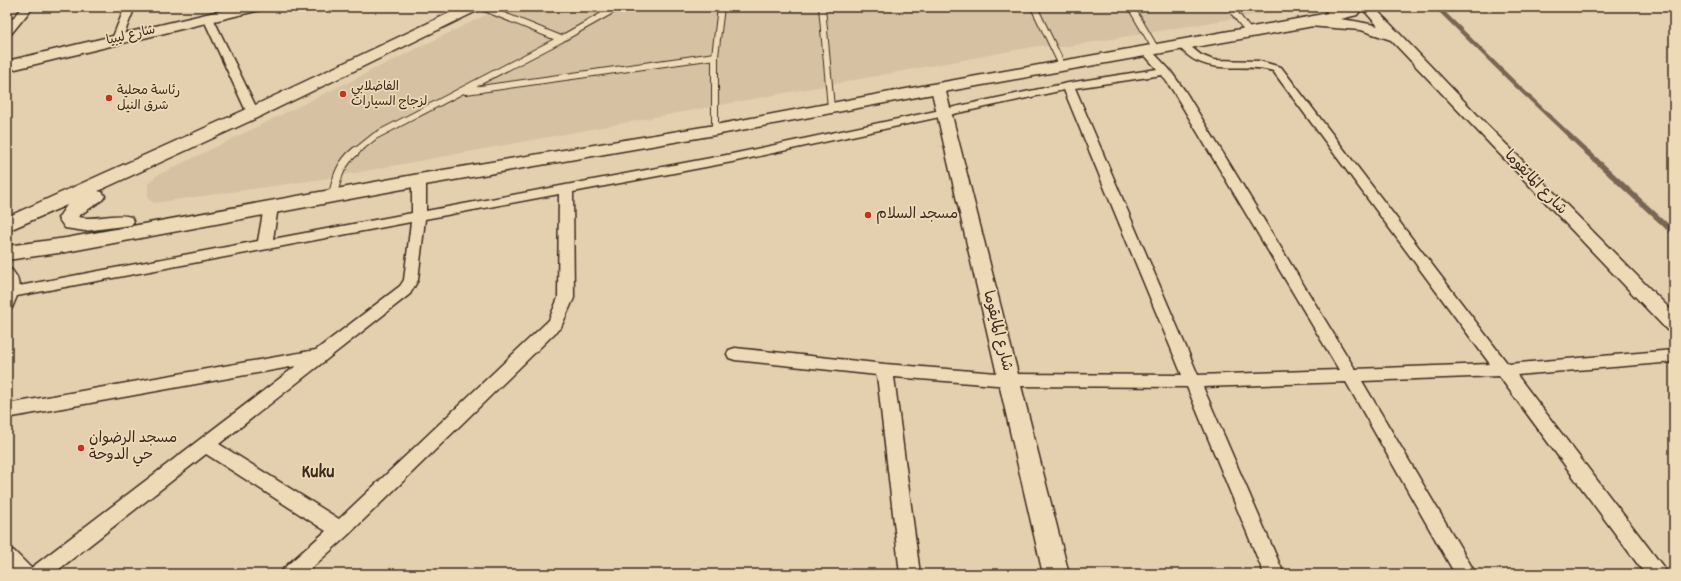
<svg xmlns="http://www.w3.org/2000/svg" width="1681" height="581" font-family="Dekko,'Playpen Sans Arabic',sans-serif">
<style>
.built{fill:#d6c2a3}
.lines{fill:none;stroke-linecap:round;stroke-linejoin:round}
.stream-far1{stroke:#786552;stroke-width:4.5}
.stream{stroke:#786552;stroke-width:5.5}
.service-far1-casing{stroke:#3b2a1e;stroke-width:8}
.service-casing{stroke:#3b2a1e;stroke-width:10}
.minor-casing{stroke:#3b2a1e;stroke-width:3}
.tertiary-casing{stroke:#3b2a1e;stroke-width:3}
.secondary-casing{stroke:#3b2a1e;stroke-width:3}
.primary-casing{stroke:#3b2a1e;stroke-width:3}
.service-far1{stroke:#efdab8;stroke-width:6}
.service{stroke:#efdab8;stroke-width:8}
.minor{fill:#efdab8;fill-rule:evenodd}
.tertiary{fill:#efdab8;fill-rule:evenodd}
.secondary{fill:#efdab8;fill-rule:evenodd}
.primary{fill:#efdab8;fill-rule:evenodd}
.poi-dot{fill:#c8321e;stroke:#efdab8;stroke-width:1.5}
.labels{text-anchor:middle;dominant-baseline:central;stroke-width:3.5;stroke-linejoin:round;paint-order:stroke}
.far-street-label{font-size:13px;fill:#3b2a1e;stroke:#efdab8}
.far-poi-label{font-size:13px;fill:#3b2a1e;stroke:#efdab8;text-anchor:start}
.street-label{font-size:15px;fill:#3b2a1e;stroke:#efdab8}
.poi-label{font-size:15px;fill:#3b2a1e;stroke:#efdab8;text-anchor:start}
.near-neighbourhood-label{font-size:19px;font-weight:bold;fill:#3b2a1e;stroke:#efdab8}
</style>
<rect width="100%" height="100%" fill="#e4d0af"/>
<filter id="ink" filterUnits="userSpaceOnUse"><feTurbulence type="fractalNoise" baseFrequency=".025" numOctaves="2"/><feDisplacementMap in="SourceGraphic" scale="8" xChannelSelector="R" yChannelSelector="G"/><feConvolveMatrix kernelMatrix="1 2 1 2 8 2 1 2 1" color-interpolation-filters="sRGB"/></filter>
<g filter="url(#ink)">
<path class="built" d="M502,7H1303L1064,47L1038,46L322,179L154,203L148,199V184L156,176Z"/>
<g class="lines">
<path class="stream-far1" d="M1440,10L1515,84L1587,152"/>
<path class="stream" d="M1586,151L1674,233"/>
<g class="service-far1-casing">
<path id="service-far1" d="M482,7L561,39
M822,7L831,108
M1034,7L1062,65
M1131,7L1155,48
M1230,7L1249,32
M1326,7L1335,16
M466,91L715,56
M715,130V56L721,7
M355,152L375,136L561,39L618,7"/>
</g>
<g class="service-casing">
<path id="service" d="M333,195C337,176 341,163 356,151"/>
</g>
<g class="minor-casing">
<path id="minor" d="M23,7H33L11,34L7,35V25Z
M125,7H135L122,39L121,41H113L112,39Z
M208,15L213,18L259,113L257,116H249L247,113L203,18Z
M1181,41L1185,42L1201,55L1213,60L1259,61L1281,67L1508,364L1674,350V362L1517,375L1664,568L1667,574H1645L1499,376L1362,381L1476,574H1455L1346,382L1203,387L1284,574H1264L1187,387L1009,386L894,377L920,574H900L877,375L735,360L729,358L727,354L729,350L735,348L885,364L1009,374L1182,375L1064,90L732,162L573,192L574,298L561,327L347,536L305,574H281L284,568L326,531L206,454L53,574H11L7,570V548L14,551L31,568L296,366L7,418V404L316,350L400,286L404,280L411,222L17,296L12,308L7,309V268L12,270L17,277L19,286L258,241L264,207L266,204L271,203L276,204L278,207L273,239L412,213V180L414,177H424L426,180V211L732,154L1068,83L1157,69L1140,50L1145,47L1149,48L1169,69L1185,91L1355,369L1490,364L1273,71C1248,63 1221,73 1197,61C1189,58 1184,51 1177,46L1176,44L1177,42ZM1162,75L1173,91L1339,370L1198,375L1075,88ZM559,194L558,298L549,320L339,519L219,444L410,294L418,280L425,219Z"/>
</g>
<g class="tertiary-casing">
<path id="tertiary" d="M1361,7H1374L1488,126L1674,313V332L1667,330L1391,40L1361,30L1308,26L1303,25L1301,22L1303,19C1322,15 1360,21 1378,26Z
M938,84L943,85L945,88L1069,574H1043L931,88L933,85Z"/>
</g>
<g class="secondary-casing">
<path id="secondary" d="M462,7H481L479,10L259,117L98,191L102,192L105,196L102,200L80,215L78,217C96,221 114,212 131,217L134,221L131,225L85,231L65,228L58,218L67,205L7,231V217L247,109Z
M1348,7H1363L1357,15L1308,27L938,93L715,135L419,186L66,252L7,260V246L66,238L419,174L715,125L938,83L1308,17L1347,9Z"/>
</g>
<g class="primary-casing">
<path id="primary" d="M236,7H262L260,10L7,71V61Z"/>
</g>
<use href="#service-far1" class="service-far1"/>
<use href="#service" class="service"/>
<use href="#minor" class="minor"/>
<use href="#tertiary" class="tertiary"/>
<use href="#secondary" class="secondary"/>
<use href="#primary" class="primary"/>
</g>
</g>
<g class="poi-dot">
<circle cx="343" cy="94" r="4"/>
<circle cx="109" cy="98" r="4"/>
<circle cx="868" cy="215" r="4"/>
<circle cx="81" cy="448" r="4"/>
</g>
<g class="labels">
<g class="far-street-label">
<text transform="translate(131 36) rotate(-13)">شارع ليبيا</text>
</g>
<g class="far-poi-label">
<text x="351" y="87">الفاضلابي<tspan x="351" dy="15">لزجاج السيارات</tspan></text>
<text x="117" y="91">رئاسة محلية<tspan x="117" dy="15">شرق النيل</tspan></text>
</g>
<g class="street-label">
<text transform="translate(1535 183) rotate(46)">شارع المايقوما</text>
<text transform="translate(997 331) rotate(76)">شارع المايقوما</text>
</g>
<g class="poi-label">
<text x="876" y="215">مسجد السلام</text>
<text x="89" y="439">مسجد الرضوان<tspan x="89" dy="17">حي الدوحة</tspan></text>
</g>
<g class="near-neighbourhood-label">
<text x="318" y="473">Kuku</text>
</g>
</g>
<rect width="1681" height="581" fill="none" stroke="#efdab8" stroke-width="24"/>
<rect x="12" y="12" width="1657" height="557" fill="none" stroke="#3b2a1e" stroke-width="1.5" filter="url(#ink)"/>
</svg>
